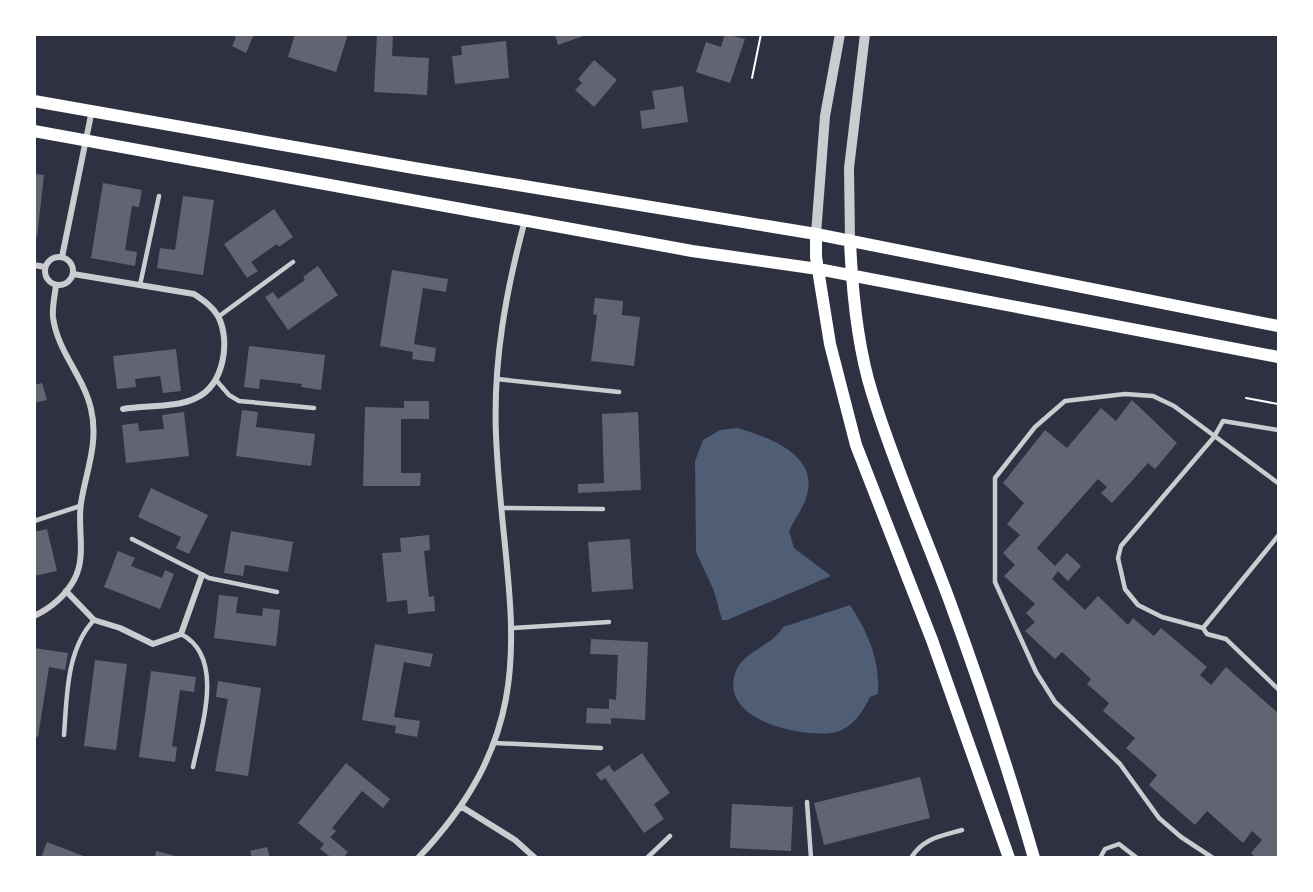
<svg xmlns="http://www.w3.org/2000/svg" width="1313" height="892" font-family="Raleway,sans-serif">
<style>
.water{fill:#4f5d75}
.building{fill:#626471}
.lines{fill:none;stroke-linecap:round;stroke-linejoin:round}
.path{stroke:#fff;stroke-width:2}
.service{stroke:#caccd0;stroke-width:4.5}
.minor{stroke:#caccd0;stroke-width:6}
.tertiary{stroke:#caccd0;stroke-width:10}
.secondary{stroke:#fff;stroke-width:12}
</style>
<rect width="100%" height="100%" fill="#2d3142"/>
<path class="water" d="M738,428C770,438 821,456 806,498C802,510 794,520 789,531L794,548L831,576L727,620H722L714,591L696,552L695,461L703,440L720,430Z
M850,605C868,633 880,659 878,694L870,697C863,711 854,727 836,732C806,739 724,722 734,677C740,651 771,648 783,627Z"/>
<path class="building" d="M231,34H254L246,53L232,46L236,37Z
M295,34H348L336,72L288,57Z
M377,34H393L392,56L429,58L427,95L374,92Z
M555,34H586V35L558,45Z
M725,34L745,39L730,83L696,72L706,42L721,47Z
M506,41L509,78L455,84L452,56L462,55L461,46Z
M594,60L617,80L594,107L575,90L582,83L578,79Z
M683,86L688,122L642,129L640,111L655,109L652,91Z
M34,174L44,175L37,237H34Z
M103,183L142,190L139,207L132,206L125,250L137,252L135,266L91,258Z
M183,196L214,200L203,275L157,268L160,248L175,250Z
M274,209L293,237L279,247L277,244L251,262L258,271L247,278L224,244Z
M318,266L338,295L288,330L265,297L273,292L278,299L305,280L303,277Z
M392,270L448,279L446,292L423,288L414,344L436,348L434,362L412,359L413,352L380,346Z
M595,298L623,301L622,315L640,317L634,366L591,361L597,315L593,314Z
M249,346L325,355L321,390L301,387L302,384L260,379L259,389L244,387Z
M176,349L181,391L163,393L160,376L135,379L136,387L117,389L113,356Z
M42,383L47,400L34,403V385Z
M1132,400L1177,443L1155,469L1148,463L1112,503L1101,493L1107,487L1098,479L1037,548L1055,566L1067,553L1081,566L1068,581L1058,571L1052,579L1085,610L1098,596L1128,625L1133,618L1154,636L1161,628L1207,667L1200,675L1211,685L1226,667L1278,713V858H1256L1251,853L1262,840L1252,831L1243,843L1207,811L1195,825L1149,785L1157,775L1126,748L1135,738L1103,711L1109,703L1087,684L1091,679L1062,652L1055,659L1025,631L1035,622L1026,613L1035,604L1004,576L1015,565L1003,553L1020,535L1007,524L1024,503L1003,483L1045,430L1067,448L1101,408L1116,421Z
M404,401H429V419H401V473H421L420,486H363L365,407L404,408Z
M242,410L258,412L256,427L315,434L311,466L236,456Z
M184,412L189,456L126,463L122,425L138,423L139,431L164,429L162,415Z
M638,412L641,490L578,493V484L604,483L602,414Z
M151,488L208,515L189,554L176,548L181,537L138,517Z
M47,529L57,571L34,576V532Z
M231,531L293,542L288,572L245,565L243,576L224,573Z
M429,535L430,550L424,551L429,597L434,596L435,611L408,614L407,600L387,602L382,553L401,552L400,538Z
M630,539L633,589L592,592L588,542Z
M118,551L135,558L131,566L162,578L165,570L174,574L160,609L104,587Z
M219,595L238,597L236,613L262,616L263,608L280,610L276,646L214,638Z
M591,639L648,642L645,720L611,718V724L586,723L587,708L609,709V699L616,700L618,655L590,654Z
M375,644L433,654L430,667L404,662L394,717L420,721L417,737L395,733L396,726L362,720Z
M34,648L68,653L65,670L49,667L38,737L34,736Z
M95,660L127,664L116,750L84,746Z
M151,671L196,677L194,692L180,690L172,746L177,747L175,762L139,757Z
M218,681L261,688L248,776L215,771L228,699L216,697Z
M642,753L670,793L654,804L664,819L644,833L605,778L601,781L596,774L609,765L614,772Z
M346,763L390,799L383,808L362,791L332,828L336,831L330,837L348,852L343,858H332L320,849L324,844L298,823Z
M920,777L930,818L824,845L814,803Z
M732,804L793,807L791,851L730,848Z
M47,842L86,857V858H41Z
M267,847L270,858H252L250,851Z
M156,851L179,857V858H155Z"/>
<g class="lines">
<path class="path" d="M752,78L761,34
M1246,398L1278,404"/>
<path class="service" d="M140,285L159,196
M218,317L293,262
M497,379L619,392
M216,380L229,395L239,401L314,408
M1278,430L1223,421L1214,437L1121,546L1118,558L1125,589L1138,605L1162,617L1203,628L1207,634L1226,639L1278,689
M502,508L603,509
M34,521L80,506
M132,539L209,578L277,592
M513,628L609,622
M1203,628L1278,536
M181,634C226,657 201,728 193,767
M64,735C67,697 66,650 94,620
M495,743L601,748
M807,802L811,858
M647,858L670,836
M911,858C923,838 941,836 962,830
M1100,858L1105,849L1119,844L1137,858
M1213,858L1181,837L1159,818L1120,764L1055,702L1036,672L995,582V478L1035,427L1065,401L1125,394L1153,396L1174,406L1278,483"/>
<path class="minor" d="M45 271a14 14 0 1 1 28 0a14 14 0 1 1-28 0Z
M62,257L92,110
M34,265L45,267
M73,274L194,294C203,300 212,306 218,316C231,341 224,385 196,398C176,408 145,405 123,409
M66,591L94,620L120,628L153,644L181,634L202,575
M34,616C51,608 65,596 74,580C87,556 77,528 81,503C86,471 99,443 91,409C84,377 57,351 53,317C52,306 55,295 56,285
M462,807L515,840L535,858
M418,858C554,715 503,608 496,435C493,361 506,291 525,220"/>
<path class="tertiary" d="M816,234L825,116L840,34
M850,240L849,168L865,34"/>
<path class="secondary" d="M34,101L414,168L816,234L1278,326
M34,131L692,251L818,269L1278,357
M816,234V257L830,344L856,445L932,640L1009,858
M850,240C852,291 857,345 872,393C894,465 924,532 950,602C981,687 1009,771 1034,858"/>
</g>
<rect width="1313" height="892" fill="none" stroke="#ffffff" stroke-width="72"/>
</svg>
